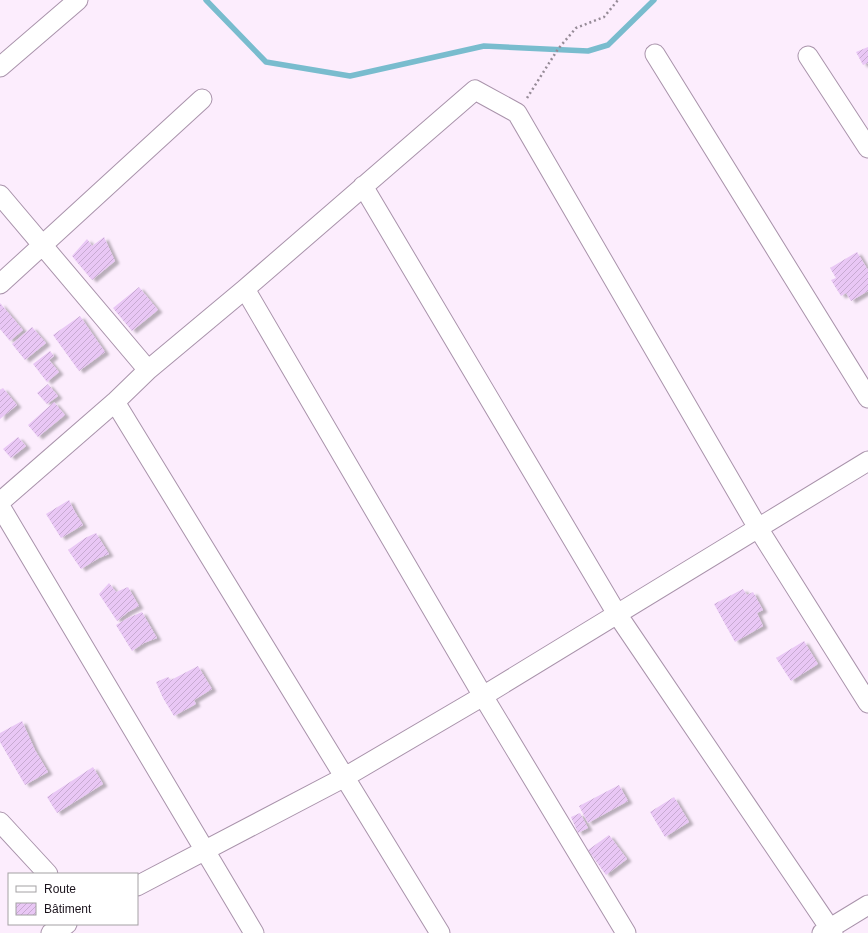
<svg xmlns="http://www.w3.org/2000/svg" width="868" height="933" font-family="Arial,sans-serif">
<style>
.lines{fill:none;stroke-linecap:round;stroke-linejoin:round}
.stream{stroke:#79bcce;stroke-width:5.5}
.building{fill:url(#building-hatch);filter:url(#shadow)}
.minor-casing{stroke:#a993ab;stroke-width:21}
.path{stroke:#968b97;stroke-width:2.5;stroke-dasharray:2 3;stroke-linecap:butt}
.minor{stroke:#fff;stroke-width:19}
</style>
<defs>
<pattern id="building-hatch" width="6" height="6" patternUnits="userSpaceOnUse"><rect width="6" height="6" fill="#e9c7f5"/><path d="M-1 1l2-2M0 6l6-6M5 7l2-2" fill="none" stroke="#c7aad1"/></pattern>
<filter id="shadow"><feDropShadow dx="4.5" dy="2.5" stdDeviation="1" flood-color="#0004"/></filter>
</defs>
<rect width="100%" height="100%" fill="#fcedfd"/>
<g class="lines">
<path class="stream" d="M206,0L266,62L350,76L484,46L588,51L608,45L654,0"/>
</g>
<path class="building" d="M868,47V63L863,65L856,52Z
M104,237L115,261L92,280L72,256L87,239L92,246Z
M857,252L868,270V291L851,301L846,293L841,296L831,280L836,278L830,268Z
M139,287L158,310L132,331L113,308Z
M0,303L23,330L10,341L0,329Z
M80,316L105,352L79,371L53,335Z
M32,327L46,343L25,360L12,344Z
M50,351L54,356L49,360L59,372L47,382L33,364Z
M48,384L58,396L47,404L37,393Z
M3,388L17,405L0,419V390Z
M54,402L65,415L38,437L28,425Z
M18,437L26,446L11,458L3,449Z
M69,500L75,512L83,525L61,538L46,514Z
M96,533L109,554L99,558L81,569L68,550L85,538Z
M109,583L116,592L128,587L139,606L128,612L117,621L99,594Z
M743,589L747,595L753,592L763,610L757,613L763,626L735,642L714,604Z
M142,612L157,638L144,643L132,651L116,625L128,618Z
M804,641L818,664L791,681L776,658Z
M198,666L212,689L194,700L196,704L174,716L163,698L156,682L168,677L171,680Z
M22,721L35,750L48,772L25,785L0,742V733Z
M93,767L103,784L57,813L47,797Z
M619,785L628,801L588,823L579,806Z
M674,797L689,822L665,837L650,812Z
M580,813L588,828L578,833L571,817Z
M609,835L627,859L606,875L588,850Z"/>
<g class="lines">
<g class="minor-casing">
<path id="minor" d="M655,54L868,398
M808,56L868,148
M0,67L78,0
M363,186L617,614L833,933
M0,195L148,370
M0,284L202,99
M245,289L483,696L626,933
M115,402L440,933
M0,502L115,402L148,370L245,289L475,90L517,113L758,528L868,703
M0,506L254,933
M0,822L48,874
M137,886L345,777L483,696L868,461
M51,933L67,924
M822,933L868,905"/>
</g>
<path class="path" d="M527,98L558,49L576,28L604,17L618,0"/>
<use href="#minor" class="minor"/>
</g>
<rect x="8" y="873" width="130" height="52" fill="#ffffff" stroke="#a4a1a4"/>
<rect x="16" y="886" width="20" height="6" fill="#ffffff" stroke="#a4a1a4"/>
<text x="44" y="893" font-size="12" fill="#1b131c">Route</text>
<rect x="16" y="903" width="20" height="12" fill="url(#building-hatch)" stroke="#a4a1a4"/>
<text x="44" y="913" font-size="12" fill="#1b131c">Bâtiment</text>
</svg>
